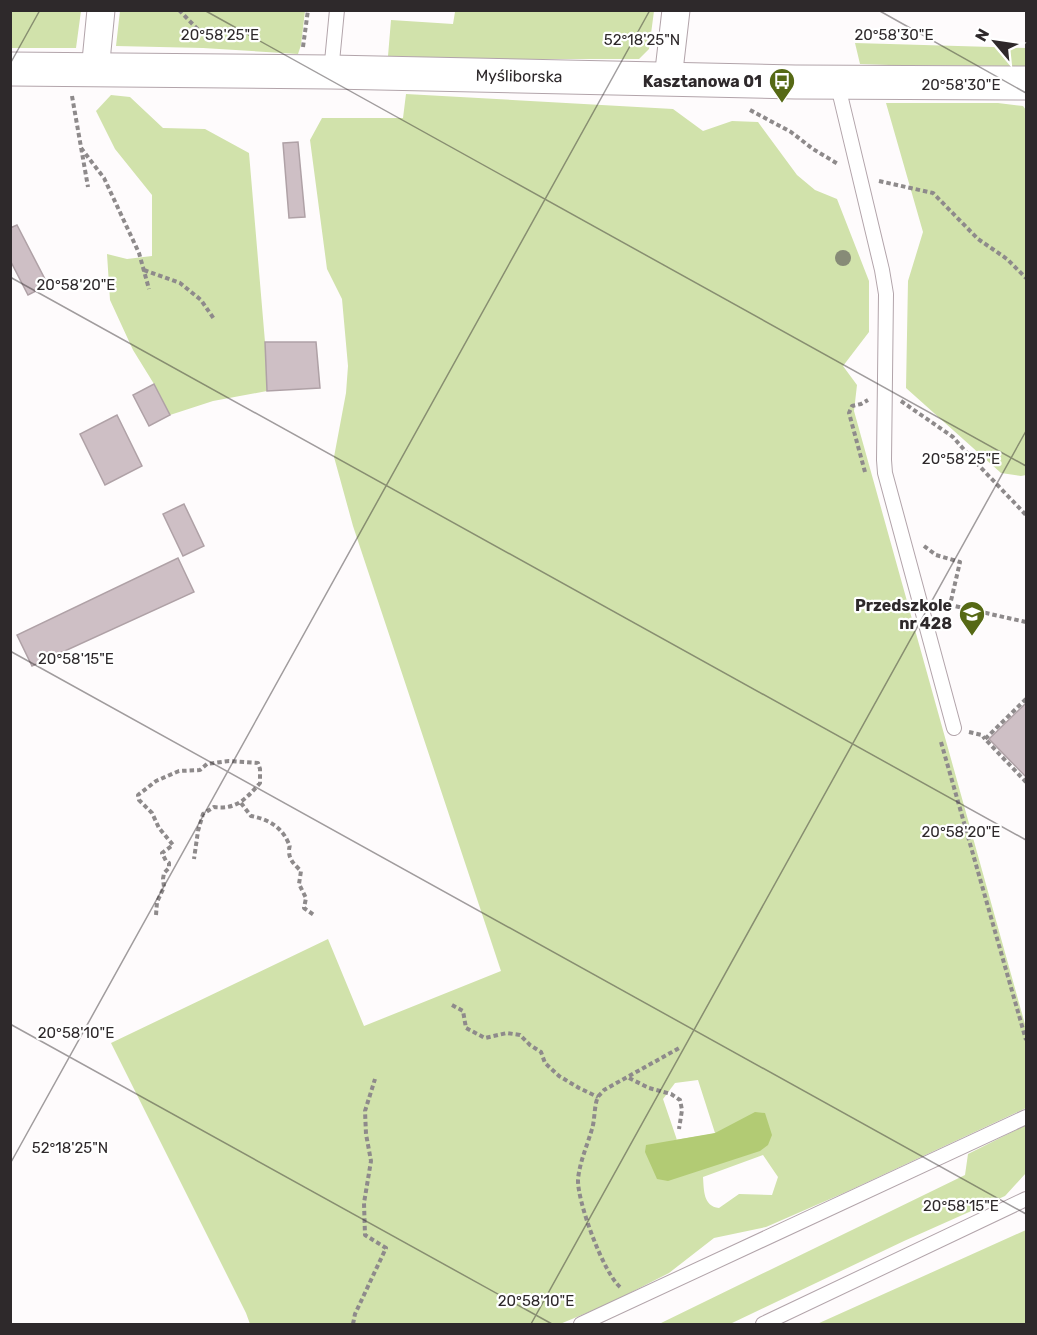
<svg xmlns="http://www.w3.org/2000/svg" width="1037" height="1335" font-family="Rubik,sans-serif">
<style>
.green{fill:#d1e2ab;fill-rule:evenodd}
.water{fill:#b2cb74}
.building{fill:#cebfc5;stroke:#afa1a6;stroke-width:1.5}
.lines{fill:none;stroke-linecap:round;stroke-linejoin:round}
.lane-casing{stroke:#b2a4aa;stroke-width:16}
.street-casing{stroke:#b2a4aa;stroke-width:29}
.secondary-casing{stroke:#b2a4aa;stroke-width:35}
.path{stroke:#8e8a8b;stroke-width:4;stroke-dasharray:4.5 3;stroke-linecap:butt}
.lane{stroke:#fff;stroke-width:14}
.street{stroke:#fff;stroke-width:27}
.secondary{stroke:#fff;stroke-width:33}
.tree{fill:#878b77}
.ticks{fill:none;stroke:#2e292b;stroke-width:1.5;stroke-opacity:0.45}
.labels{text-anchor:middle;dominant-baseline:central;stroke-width:4.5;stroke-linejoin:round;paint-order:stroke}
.street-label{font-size:16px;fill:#2e292b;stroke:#fff}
.poi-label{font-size:16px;font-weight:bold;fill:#2e292b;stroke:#fff;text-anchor:end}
.ticks-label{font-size:15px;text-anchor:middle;fill:#2e292b;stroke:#fff;stroke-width:4.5;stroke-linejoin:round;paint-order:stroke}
</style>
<rect width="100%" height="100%" fill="#fefbfc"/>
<path class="green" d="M11,10L81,11L76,48H11Z
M474,10L654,11L649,49L639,59H484L388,56L391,20L453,24L455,12H473Z
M120,11V10L305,11L301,45L298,54L203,48L116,46Z
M855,43L1026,48V66L889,65L860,64Z
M406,94L673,109L703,131L732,121L758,122L797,175L815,190L837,199L869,281V332L843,366L857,385L854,411L1026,1028V1108L846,1192L766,1227L714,1238L669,1273L608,1304L560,1324H250L246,1313L111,1043L328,939L364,1026L501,971L353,526L334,457L346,393L348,366L342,299L327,269L310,140L322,118H403ZM698,1080L715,1133L712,1134L669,1141L677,1140L663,1099L675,1083ZM763,1155L778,1177L772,1195L739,1194L719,1208C703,1206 704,1190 703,1177Z
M111,95L130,97L163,128L205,129L249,153L265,342L267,391L213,401L170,415L154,384L133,350L110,300L107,254L127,259L152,256V195L115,149L96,111Z
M886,103H998L1023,106L1026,110V475L1021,476L1001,473L906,388L908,281L923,232Z
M1026,1125V1173L1005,1196L904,1241L730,1324H659L965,1175L968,1154Z
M1026,1230V1324H817Z"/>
<path class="water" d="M755,1112L765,1113L772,1135L768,1145L760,1151L668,1181L657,1179L645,1152L646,1145L715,1133Z"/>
<path class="building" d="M298,142L305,217L289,218L283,143Z
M17,225L48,285L28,295L10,260V228Z
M265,342H316L320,388L267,391Z
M154,384L170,415L149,426L133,395Z
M117,415L142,466L105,485L80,434Z
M184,504L204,546L183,556L163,514Z
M178,558L194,592L32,666L17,635Z
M1026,703V777L989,739Z"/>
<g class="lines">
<g class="lane-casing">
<path id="lane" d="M331,72L337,10
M837,82L882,270L886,294L884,460L885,473L954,728
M581,1324L1026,1117
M763,1324L1026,1199"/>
</g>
<g class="street-casing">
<path id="street" d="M95,71L101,10
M668,79L676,10"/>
</g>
<g class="secondary-casing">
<path id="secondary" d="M10,69L331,72L795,82L1026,83"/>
</g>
<path class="path" d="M179,10L210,42
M303,47L308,10
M72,96L88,187
M750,110L791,132L813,149L838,164
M81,148L104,178L139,253L149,289
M879,181L933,193L978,239L1007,259L1026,278
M144,270L180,283L201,300L214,319
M901,401L953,437L967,453L1026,515
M865,472L849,413L852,406L861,404L868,400
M924,546L936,555L960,562L950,605L1026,622
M1026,699L985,739L1026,782
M969,732L982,735L985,739
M941,742L1026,1040
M241,803L251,816C267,819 281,826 288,842C291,848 289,845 289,851C289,860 295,865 301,871L299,884L306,898L304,908L314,915
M156,915L157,902L164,887L163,879L164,873L169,868V863L166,861L162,853L173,845L159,828L152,813L139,800L138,795L156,781L179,771L200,770L207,764L229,761L258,763L260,769V783C246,799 236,810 214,807L203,814L198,831L194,859
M452,1005L463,1011L466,1028L485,1038L507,1033L520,1035L530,1045L541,1052L545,1063L559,1076L579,1088L598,1097
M629,1078L649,1088L671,1094L680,1100L682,1110L679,1129
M620,1287C603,1272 577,1201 578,1179C580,1161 587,1146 592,1129C595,1120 594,1105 598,1097C598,1096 604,1091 604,1090L681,1047
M353,1324L355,1314L386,1248L365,1235L364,1203L371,1161L366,1134L365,1111L375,1079"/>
<use href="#lane" class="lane"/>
<use href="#street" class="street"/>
<use href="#secondary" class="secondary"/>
</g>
<circle class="tree" cx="843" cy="258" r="8"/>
<path class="ticks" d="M204,10L1026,466M878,10L1026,93M10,64L40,10M10,277L1026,840M10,651L1026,1214M10,1024L552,1324M10,1164L650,10M531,1324L1026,431"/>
<defs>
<g id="bus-pin" transform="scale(1.35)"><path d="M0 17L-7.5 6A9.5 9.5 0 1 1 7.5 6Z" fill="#566915" stroke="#fff"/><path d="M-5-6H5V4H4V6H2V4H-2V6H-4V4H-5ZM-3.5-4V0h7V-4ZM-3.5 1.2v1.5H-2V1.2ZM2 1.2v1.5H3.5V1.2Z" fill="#fff"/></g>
<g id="school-pin" transform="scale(1.35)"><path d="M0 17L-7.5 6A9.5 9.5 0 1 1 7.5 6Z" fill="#566915" stroke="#fff"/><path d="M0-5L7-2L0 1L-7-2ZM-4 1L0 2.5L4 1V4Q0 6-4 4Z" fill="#fff"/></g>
</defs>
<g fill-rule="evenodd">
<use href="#bus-pin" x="782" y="81"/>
<use href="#school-pin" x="972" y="614"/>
</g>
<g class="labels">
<g class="street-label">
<text transform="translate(519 76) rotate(1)">Myśliborska</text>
</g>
<g class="poi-label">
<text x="762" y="81">Kasztanowa 01</text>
<text x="952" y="605">Przedszkole<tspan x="952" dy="18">nr 428</tspan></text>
</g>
</g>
<g class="ticks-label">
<text x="220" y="40">20°58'25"E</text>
<text x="894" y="40">20°58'30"E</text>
<text x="642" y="45">52°18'25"N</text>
<text x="961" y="90">20°58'30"E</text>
<text x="76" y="290">20°58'20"E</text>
<text x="961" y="464">20°58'25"E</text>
<text x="76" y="664">20°58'15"E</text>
<text x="961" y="837">20°58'20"E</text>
<text x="76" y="1038">20°58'10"E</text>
<text x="70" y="1153">52°18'25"N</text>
<text x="961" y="1211">20°58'15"E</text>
<text x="536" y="1306">20°58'10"E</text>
</g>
<rect width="1037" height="1335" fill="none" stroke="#2e292b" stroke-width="24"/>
<g transform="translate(995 42) rotate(299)" stroke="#ffffff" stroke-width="4.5" paint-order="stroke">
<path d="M0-4.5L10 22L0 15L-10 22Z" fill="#2e292b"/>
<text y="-9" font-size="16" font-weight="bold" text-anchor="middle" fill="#2e292b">N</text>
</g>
</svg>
